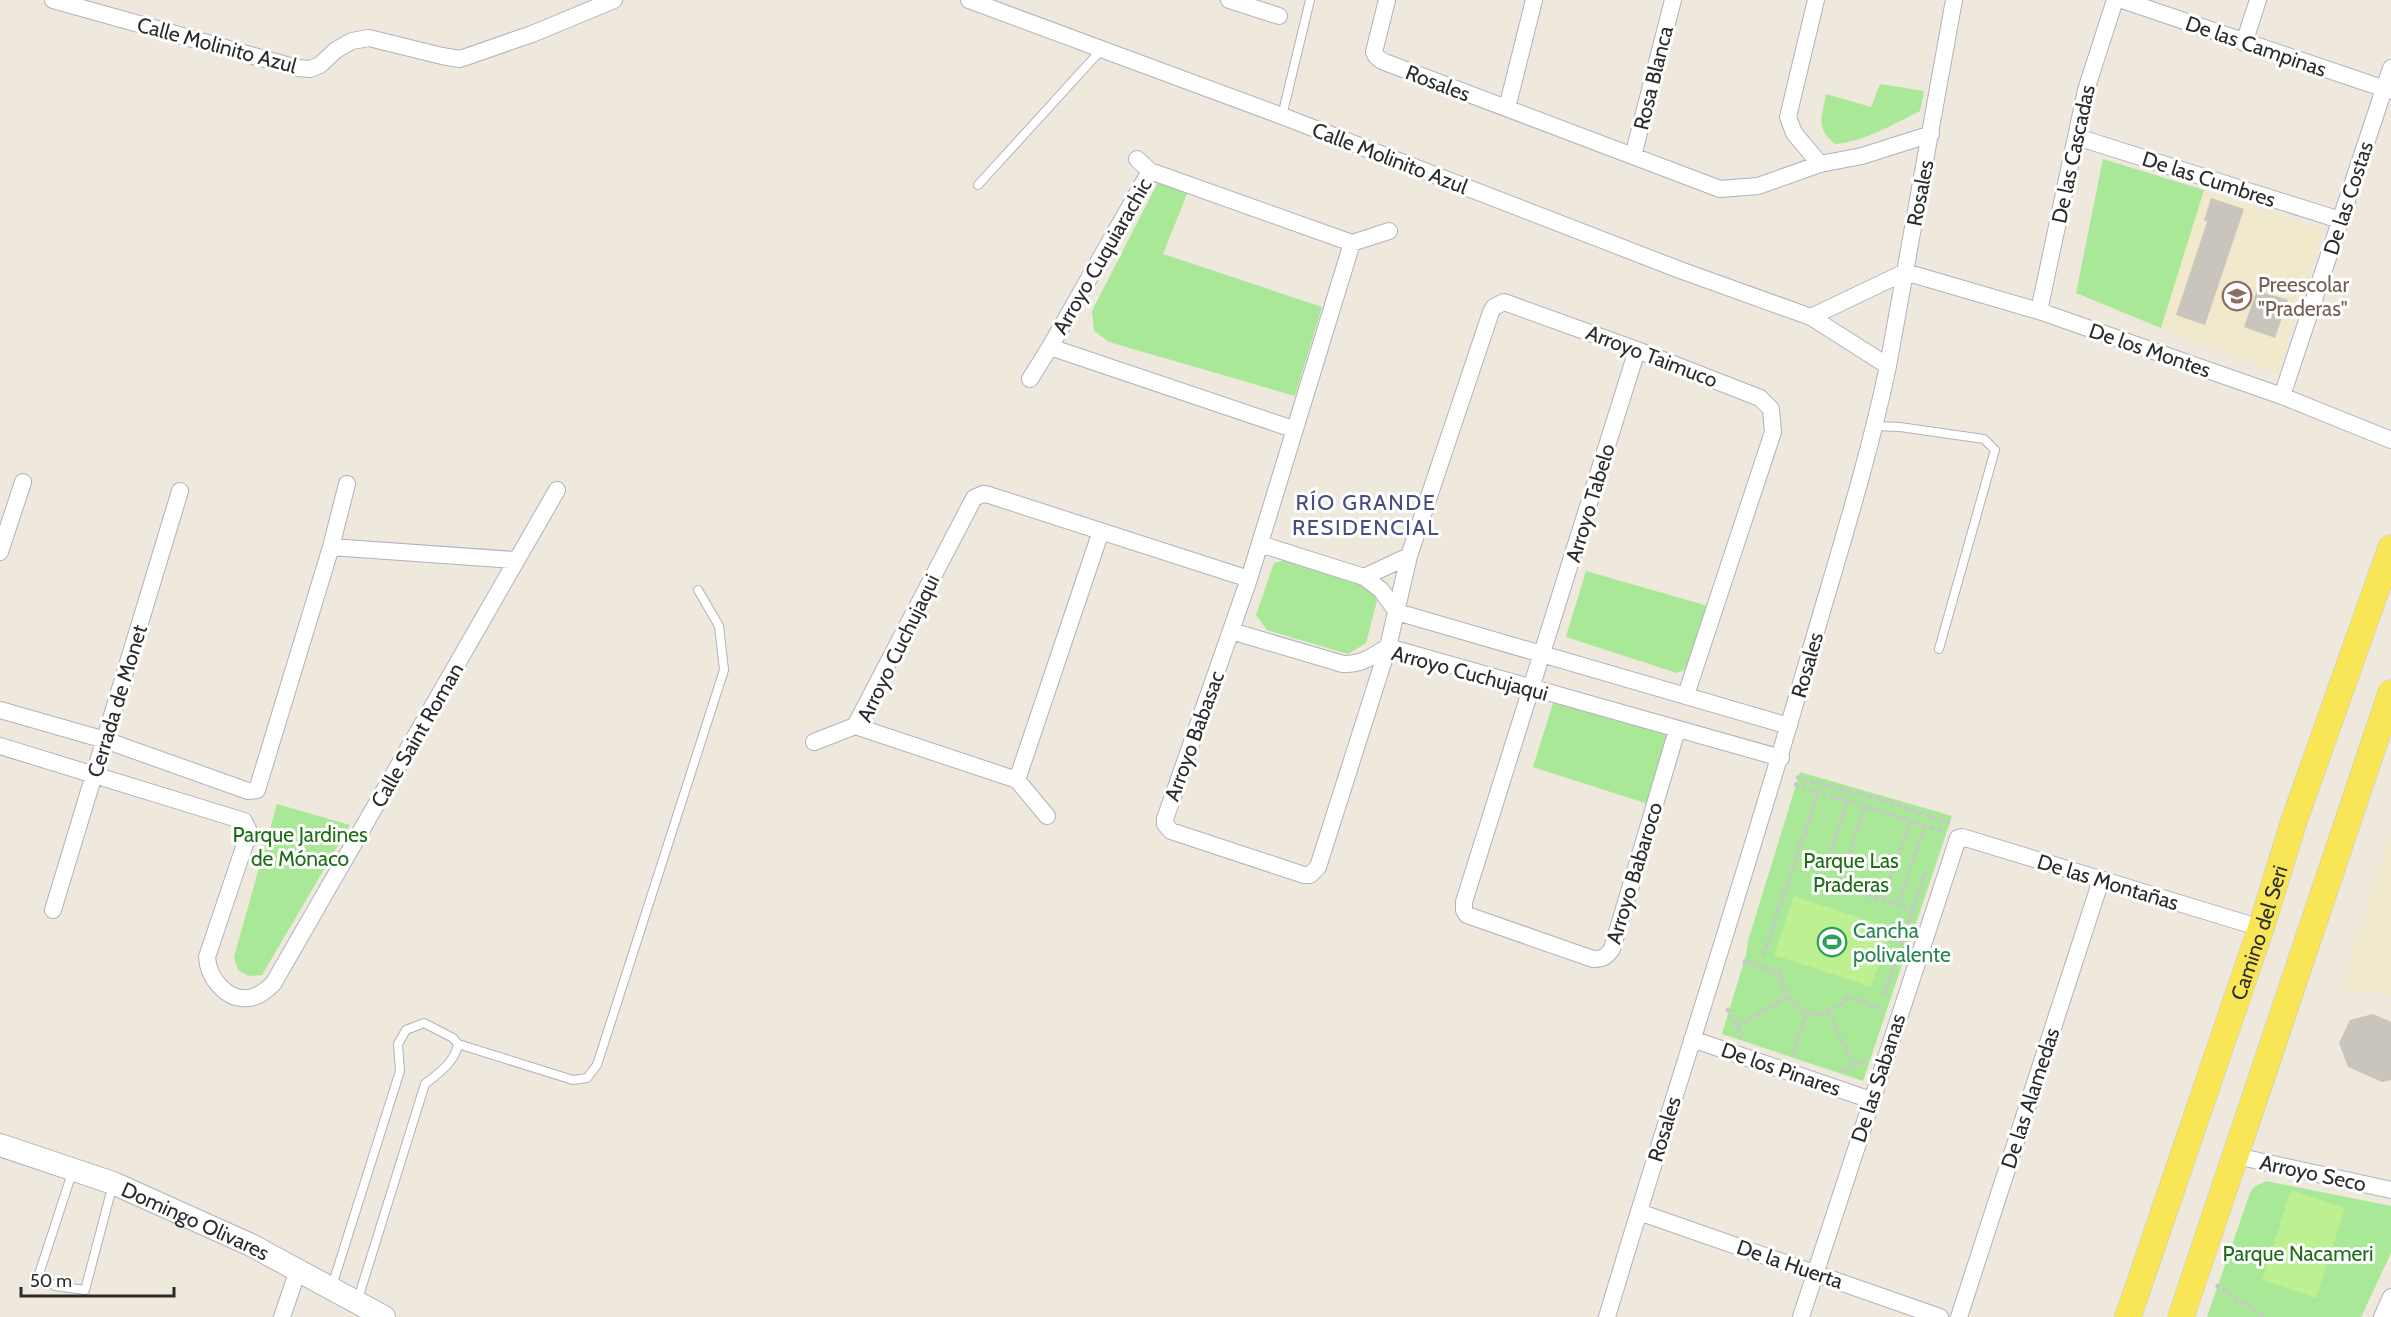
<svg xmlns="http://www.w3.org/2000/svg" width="2391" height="1317" font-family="Cabin,sans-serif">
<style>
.education{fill:#f0e9cb}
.green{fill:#a8e896}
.pitch{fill:#bcf091}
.building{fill:#c9c5bc}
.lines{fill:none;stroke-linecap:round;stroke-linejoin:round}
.service-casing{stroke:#b1b1c0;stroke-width:10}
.minor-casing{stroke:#b1b1c0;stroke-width:18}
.secondary-casing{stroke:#b1b1c0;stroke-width:24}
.primary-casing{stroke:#c8c8c8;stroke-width:27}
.path{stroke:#c8c8c8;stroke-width:4;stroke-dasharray:4.5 3;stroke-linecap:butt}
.service{stroke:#fff;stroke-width:8}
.minor{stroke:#fff;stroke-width:16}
.secondary{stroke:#fff;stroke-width:22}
.primary{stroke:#f9e656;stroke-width:26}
.labels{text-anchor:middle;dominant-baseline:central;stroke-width:6;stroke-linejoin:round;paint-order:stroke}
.street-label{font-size:21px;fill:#2b2b2b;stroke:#fff}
.education-label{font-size:21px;fill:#785e54;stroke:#fff;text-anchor:start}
.park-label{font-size:21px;fill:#1e6e16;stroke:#fff}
.leisure-label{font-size:21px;fill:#27864d;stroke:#fff;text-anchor:start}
.neighbourhood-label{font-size:22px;letter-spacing:1.5px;fill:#484c7f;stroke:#fff}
</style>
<rect width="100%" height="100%" fill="#eee8dd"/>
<path class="education" d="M2204,190L2324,230L2278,373L2161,328Z
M2391,833V995L2340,989Z"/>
<path class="green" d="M1880,84L1924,91L1920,111C1896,123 1861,143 1835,144C1815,127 1822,118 1826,94L1871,107Z
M2103,159L2204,190L2161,328L2076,293Z
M1159,180L1189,189L1163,254L1322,307L1295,396L1109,342L1094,331L1092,311Z
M1290,559L1368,582L1377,601L1366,643L1348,654L1267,630L1256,615L1274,563Z
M1586,571L1708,606L1689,668L1677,673L1566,637Z
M1554,700L1668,733L1648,804L1533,767Z
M1800,772L1952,816L1863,1081L1722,1034L1746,955L1748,941Z
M277,804L350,825L262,975L249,976L238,970L234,957Z
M2266,1181L2391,1206V1253L2361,1317H2207L2250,1193L2254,1187Z"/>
<path class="pitch" d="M1794,896L1891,928L1871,987L1774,955Z
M2291,1190L2345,1208L2316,1298L2262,1280Z"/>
<path class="building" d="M2211,198L2244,209L2205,325L2176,315L2207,222L2204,220Z
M2257,290L2288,300L2275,338L2244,327Z
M2373,1014L2391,1022V1080L2382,1082L2348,1067L2339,1043L2350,1020Z"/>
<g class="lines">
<g class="service-casing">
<path id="service" d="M1282,116L1310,0
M978,185L1102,49
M1875,426L1900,427L1984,439L1995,450L1939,649
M458,1044L573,1080L587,1078L597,1065L724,670L719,626L698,590
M73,1170L39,1274L55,1286L85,1290L113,1184
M332,1286L400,1071L398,1044L406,1030L424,1023L453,1038L458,1044C455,1062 439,1073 425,1084L357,1302"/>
</g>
<g class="minor-casing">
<path id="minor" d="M53,0L297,68L310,69L320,65L336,50L352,41L369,38L442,56L460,59L532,34L614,0
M969,0L1282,116L1680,270L1811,317L1888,366
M1229,0L1279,16
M1387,0L1374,52L1376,56L1382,61L1720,189L1758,186L1820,164L1862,156L1931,134
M1816,0L1788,117L1794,133L1820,164
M2122,0L2391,91
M2244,43L2258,0
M1507,108L1534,0
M2077,137L2340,220
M1633,156L1673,0
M1137,159L1150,171
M1352,243L1389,231
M2039,311L2086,90L2115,0
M1811,317L1905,272L2039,311L2282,396L2391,440
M1637,350L1464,902V910L1467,915L1593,959C1603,959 1606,957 1612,949L1677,730
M1030,379L1050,347
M2282,396L2391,68
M1293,429L1050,347L1150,171L1352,243L1249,579L1165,819V824L1171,831L1304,875H1310L1318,867L1388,647L1409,556L1491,312L1494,307L1504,302L1637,350L1760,398L1771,409L1773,432L1686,695
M1101,531L1017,780L855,726L974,498L983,494L989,495L1249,579
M1260,544L1364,577L1381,590L1397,612L1789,726
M331,547L515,560
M0,552L23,482
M1364,577L1409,556
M1231,631L1343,664C1361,665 1373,656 1388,647L1781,758
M0,710L105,740L248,791L257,790L331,547L347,484
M814,742L855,726
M0,746L244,821L248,829L246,841L207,957C208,977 226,1001 249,998C259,997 266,990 273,984L557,490
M1017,780L1047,816
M53,910L180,491
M1692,1039L1871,1100
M2236,1156L2391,1190
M1639,1212L1940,1317
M282,1317L298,1270
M1607,1317C1675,1089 1750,864 1815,635C1841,546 1869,457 1888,366L1954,0
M1801,1317L1958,838L1962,837L2261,928
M1959,1317L2101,880
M2382,1317L2391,1297"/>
</g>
<g class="secondary-casing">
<g id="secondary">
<path id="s1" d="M0,1145L113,1183L251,1245L384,1317"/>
</g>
</g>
<g class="primary-casing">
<g id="primary">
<path id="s2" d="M2128,1317L2261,928L2294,821L2391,548"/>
<path d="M2181,1317L2391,693"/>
</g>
</g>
<path class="path" d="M1796,777L1889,802L1950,823
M1794,784L1943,831
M1865,807L1839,886L1912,910
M1847,863L1832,857L1830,854L1847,801
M1883,901L1910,821
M1897,906L1925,825
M1763,955L1818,792
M1743,961L1783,974L1780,982C1794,1004 1791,1007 1818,1015L1845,1003L1847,996L1883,1009
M1884,995L1926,871
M1727,1008L1742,1037
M1828,1011L1853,1065
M1737,1026L1789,996
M1793,1055L1807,1012
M1841,1071L1867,1060
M2216,1285L2264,1317"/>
<use href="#service" class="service"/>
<use href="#minor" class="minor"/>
<use href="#secondary" class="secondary"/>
<use href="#primary" class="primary"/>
</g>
<defs>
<g id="school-ring" transform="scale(1.5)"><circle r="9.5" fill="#fff" stroke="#8d6e63" stroke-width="1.5"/><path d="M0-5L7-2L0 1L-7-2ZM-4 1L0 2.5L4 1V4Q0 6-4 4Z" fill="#8d6e63"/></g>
<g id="stadium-ring" transform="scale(1.5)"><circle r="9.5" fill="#fff" stroke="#2e9e5b" stroke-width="1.5"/><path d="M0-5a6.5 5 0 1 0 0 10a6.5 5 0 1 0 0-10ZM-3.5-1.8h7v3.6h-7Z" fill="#2e9e5b"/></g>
</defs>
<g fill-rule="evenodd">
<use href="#school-ring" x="2237" y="296"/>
<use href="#stadium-ring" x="1832" y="942"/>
</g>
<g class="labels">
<g class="street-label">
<text transform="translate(217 45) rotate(15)">Calle Molinito Azul</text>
<text transform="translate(2256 46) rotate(19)">De las Campinas</text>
<text transform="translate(1653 78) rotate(-76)">Rosa Blanca</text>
<text transform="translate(1438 83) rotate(21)">Rosales</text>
<text transform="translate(2073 154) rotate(-78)">De las Cascadas</text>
<text transform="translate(1390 158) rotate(21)">Calle Molinito Azul</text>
<text transform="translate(2209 179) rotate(18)">De las Cumbres</text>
<text transform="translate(1920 193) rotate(-79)">Rosales</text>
<text transform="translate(2348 198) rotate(-72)">De las Costas</text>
<text transform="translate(1102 256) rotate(-60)">Arroyo Cuquiarachic</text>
<text transform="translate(2150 350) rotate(19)">De los Montes</text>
<text transform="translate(1652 356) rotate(21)">Arroyo Taimuco</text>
<text transform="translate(1590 503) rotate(-73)">Arroyo Tabelo</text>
<text transform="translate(898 648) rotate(-64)">Arroyo Cuchujaqui</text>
<text transform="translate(1807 665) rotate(-74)">Rosales</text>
<text transform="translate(1470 673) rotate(15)">Arroyo Cuchujaqui</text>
<text transform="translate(117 701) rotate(-73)">Cerrada de Monet</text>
<text transform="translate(417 735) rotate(-60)">Calle Saint Roman</text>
<text transform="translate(1194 736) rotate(-70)">Arroyo Babasac</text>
<text transform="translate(1634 873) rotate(-73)">Arroyo Babaroco</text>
<text transform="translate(2108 882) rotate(17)">De las Montañas</text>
<text stroke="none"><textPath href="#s2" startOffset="406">Camino del Seri</textPath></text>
<text transform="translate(1781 1069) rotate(19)">De los Pinares</text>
<text transform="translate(1878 1078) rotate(-72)">De las Sabanas</text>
<text transform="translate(2030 1098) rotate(-72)">De las Alamedas</text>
<text transform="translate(1664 1129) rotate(-73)">Rosales</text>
<text transform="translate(2313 1173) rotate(12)">Arroyo Seco</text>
<text stroke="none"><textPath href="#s1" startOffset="210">Domingo Olivares</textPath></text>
<text transform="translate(1790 1264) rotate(19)">De la Huerta</text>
</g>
<g class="education-label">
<text x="2258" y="284">Preescolar<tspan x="2258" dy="24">"Praderas"</tspan></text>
</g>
<g class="park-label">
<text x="300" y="834">Parque Jardines<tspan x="300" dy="24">de Mónaco</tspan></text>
<text x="1851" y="860">Parque Las<tspan x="1851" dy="24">Praderas</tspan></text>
<text x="2298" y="1253">Parque Nacameri</text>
</g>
<g class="leisure-label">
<text x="1853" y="930">Cancha<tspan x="1853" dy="24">polivalente</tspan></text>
</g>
<g class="neighbourhood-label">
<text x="1366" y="502">RÍO GRANDE<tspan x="1366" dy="25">RESIDENCIAL</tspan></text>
</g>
</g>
<path d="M21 1287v9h153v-9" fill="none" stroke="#2b2b2b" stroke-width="3"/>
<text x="30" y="1287" font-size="18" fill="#2b2b2b" stroke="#ffffff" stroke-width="4.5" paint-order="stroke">50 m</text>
</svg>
